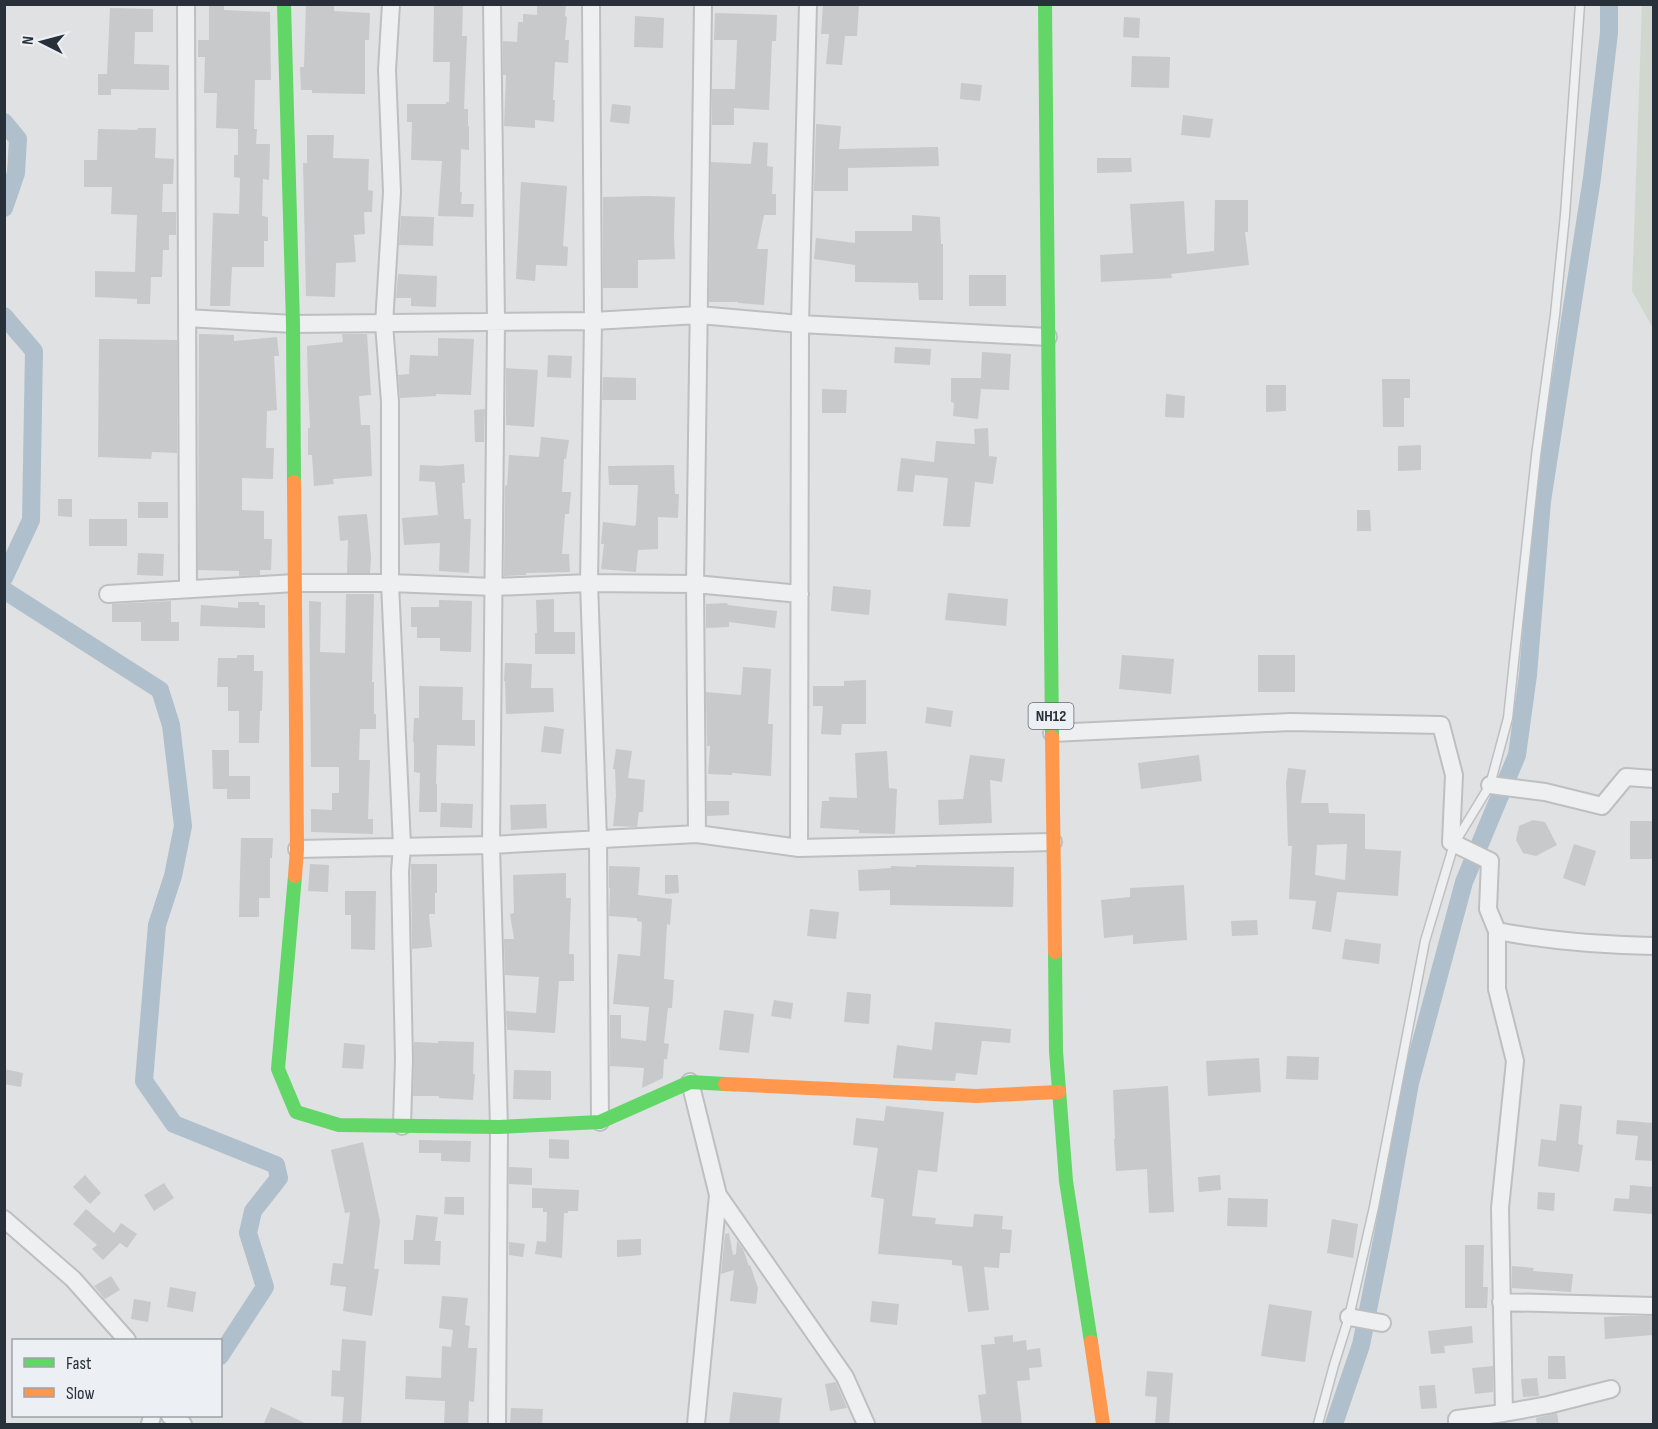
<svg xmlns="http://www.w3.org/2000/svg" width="1658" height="1429" font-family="'Sofia Sans Condensed',sans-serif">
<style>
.green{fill:#d0d7cf}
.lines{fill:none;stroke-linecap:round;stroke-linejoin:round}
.canal{stroke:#afbfcc;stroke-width:18}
.building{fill:#c7c9cb;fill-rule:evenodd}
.lane-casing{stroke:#bdbfc1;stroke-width:11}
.street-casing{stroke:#bdbfc1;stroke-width:20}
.lane{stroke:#eeeff0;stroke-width:8}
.street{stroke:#eeeff0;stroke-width:16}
.fast{stroke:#63d668;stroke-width:14}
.slow{stroke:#ff974d;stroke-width:14}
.labels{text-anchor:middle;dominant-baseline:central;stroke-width:5;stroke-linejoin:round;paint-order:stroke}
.shield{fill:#eceff3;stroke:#636972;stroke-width:1.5}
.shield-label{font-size:16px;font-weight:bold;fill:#28303a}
</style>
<rect width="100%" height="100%" fill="#dfe1e3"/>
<path class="green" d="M1642,5H1654L1653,328L1632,291Z"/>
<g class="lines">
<path class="canal" d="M4,122L18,139L16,173L4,208
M4,316L34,351L31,520L4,578
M4,590L160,690L171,725L183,826L173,876L157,925L144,1081L174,1124L276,1165L279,1178L253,1211L248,1233L265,1287L220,1356
M1334,1424L1361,1345L1383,1235L1410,1083L1464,882L1517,755L1528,675L1542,501L1592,178L1609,33V4"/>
</g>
<path class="building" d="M209,4H224V10L270,12L271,80H255L254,129H257L256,144H270L269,180L263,179L262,216L268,217V241H264V267H232L230,306H210L213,213L239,214L240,178L234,177V155H238V129L216,128L217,93H204L205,57H198V40H209Z
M306,4H334V11L370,13L369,40H365V94L312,93V90H301L300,67H304Z
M434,4H463L462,36H467L464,109H468V126H469V150L461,149L460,192H462L461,204H474L473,217L438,216L442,161L411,160L412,122H407V104H446V102H449L450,62H433Z
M537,4H566L565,16L567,17L565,40H569L568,63L555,62L553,100H555L554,122L535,120V128L504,126L506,75H503V41L517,42L518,22H523V14L537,15Z
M823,4H859L857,36H845L842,65L826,64L829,34H821Z
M110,8L153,9V32H135L134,64L169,65V90L111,89V95H98V74H107Z
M715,13L777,15L776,41H772L769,110L734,108V125H712V89H735L737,40H714Z
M635,16L664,18L663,48L634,47Z
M1124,17L1140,18L1139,38L1123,37Z
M1132,56L1170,57L1169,88L1131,87Z
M961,83L982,85L980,101L960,99Z
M612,104L631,106L629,124L610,122Z
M1183,115L1213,119L1210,138L1181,135Z
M816,124L841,126L839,149L938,147L939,166L848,168V191H814Z
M138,128H156L155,158L174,159L173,184H163L162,212H176V235H169V250H163L162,277H151L150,304H137V299L95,297V271L135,272L137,215L111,214L112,187H84V160H97L98,129L137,130Z
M307,135H334L333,158L369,159L368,190L373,191L372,212H364L365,234L354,235L356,262L336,263L335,297L306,296L303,163H307Z
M753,142L768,143L767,166L773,167L772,194H776V215H764L757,249H768L764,305L738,303V302H709L711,162L751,164Z
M1097,158H1131L1132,172L1097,173Z
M521,182L567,186L563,246L568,247L567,266L536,265L535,281L516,279Z
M648,196L675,197L674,235L675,259L638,260V288H603V197Z
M1215,200H1248V232H1245L1249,265L1171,274L1172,278L1101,282L1100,255L1133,253L1130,204L1184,201L1187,254L1214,251Z
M912,215L940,217L941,244H943V300H919L918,283L855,282V265L814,259L816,238L855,243V231H912Z
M401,216L434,217L433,246L399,245Z
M398,274L437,276L436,307L411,306V298H396Z
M969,275H1006V306H969Z
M199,334L234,335V341L277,337L279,356H274L277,410L267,411L266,448H274L273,479L242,478V510L264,511V539H272L271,570H260V575L239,576V571L198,570Z
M342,334H367L371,395L359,396L361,425H370L372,476L333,479L334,484L314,486L312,455H308V428H310L308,386L307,346L343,342Z
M438,338L474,339L471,395L436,394V396L400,398L398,375L409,374L410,355L438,356Z
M99,339L177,340V453L152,452L151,459L98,457Z
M895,347L931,349L930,365L894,363Z
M982,352L1011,354L1009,390L981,389L978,419L953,416L954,403L951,402V378H981Z
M548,355L572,356L571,378L547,377Z
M506,368L538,370L534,427L506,425Z
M603,377L636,378V400H602Z
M1382,379H1410V398H1404V427H1383Z
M1266,385H1286V411L1266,412Z
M822,389L847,390L846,413H822Z
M1166,394L1185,396L1184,418L1165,417Z
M485,409L484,442H475L474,410Z
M988,428L989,456L997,457L993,484L975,482L970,527L943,526L948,478L915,475L913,492L897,491L901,458L934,462L936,441L975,444L974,429Z
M541,437L569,440L566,459H564L562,492H571L569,514H565L562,554H569L570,572L526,573V575L504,576L505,485L507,486L509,455L539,457Z
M1421,445V470L1398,471V446Z
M464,464L465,483H462L464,519H471L469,573L439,571L440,543L404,545L402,518L438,515L435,482L419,481L420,465L440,466Z
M674,465L675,494H679L678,518L658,517V549L638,550L636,572L601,569L604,544H601L603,522L635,526L636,523L638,485H609L608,466Z
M58,499H72V517L58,516Z
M138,502H168V518H138Z
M1357,510H1370L1371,531H1357Z
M367,514L371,557L370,573H347L348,540L340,541L338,516Z
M89,519H127V546H89Z
M138,553L164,554L163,576L137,575Z
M833,586L871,590L869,615L831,611Z
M948,593L1008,599L1006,626L945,620Z
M346,594H374L372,682H374V714H376V729H360L359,760H370L368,819H373V834L311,832V809L332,810V793H339V767H311L309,601L321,602L320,652L345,653Z
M554,599V632H575V654H535V633H537L536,600Z
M439,600L472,601L471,652L440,651V638H417V627H411V607H439Z
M171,601V622H179V641H141V622H112V604Z
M238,602H259V605H265V628L200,626L201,605L238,608Z
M727,603L728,605L777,611L775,628L729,622V627L706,628V604Z
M237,655H254V671H263L262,711H260L259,743H239V711H228V687H217L218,658H237Z
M1122,655L1174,659L1171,694L1119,689Z
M1258,655H1295V692H1258Z
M505,663L532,664L531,688H553L554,712L506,714L505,681H504Z
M743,667L771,669L768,724H773L771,776L732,773V775L708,774L710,746H707L706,692L741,695Z
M866,680V724H842L841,735L821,734L823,706H813V686H844V681Z
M419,686L463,687L462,720H475V746L437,745L436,784H437V812H419L420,773L414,772V742H413L414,718H419Z
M927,707L953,711L951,727L925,723Z
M544,726L564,729L561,754L541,752Z
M616,749L632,751L628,778L645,780L643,812H639L637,827L613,826L616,796L615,769H613Z
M212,750H229V776H250V799H227V789H213Z
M887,751L889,788L897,789L895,834L859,833V830L820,828L822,801H829V797L857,798L855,753Z
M970,755L1005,759L1002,782L990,780L992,823L939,825L938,800L963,799Z
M1199,755L1202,781L1141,789L1138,763Z
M1288,768L1306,770L1301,803H1328L1329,813L1365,814V849L1401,851L1398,896L1337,892L1331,932L1312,929L1316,901L1289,899L1292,846H1288L1286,782ZM1347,844L1345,880L1315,875L1317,845Z
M707,801H729V815L707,816Z
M441,803L473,804L472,828L440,827Z
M546,804L547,828L511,830L510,805Z
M1533,820L1545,822L1557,845L1536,856L1523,853L1516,840L1519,826Z
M1630,821H1653V859H1630Z
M241,838H273L272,858H270V898H259V917H239Z
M1574,844L1596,851L1585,886L1563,878Z
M310,864L329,865L328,892L308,891Z
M411,864H437V893H435V914H429L432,947L412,949Z
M916,865L1014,867L1013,907L890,905V890L859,891L858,870L891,868V866L916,867Z
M609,866L640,867L638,895L672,899L670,925L667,924L664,979L674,980L672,1008H668L664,1043L669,1044L667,1059H664L663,1078L642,1088L644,1068L610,1066V1015H621V1038L646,1041L649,1007L613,1004L618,954L640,956L642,922L637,921V918L609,916L610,888H609Z
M566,873V898H571L569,954H574V981H559L555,1033L507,1030L506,1011L536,1013L539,977L505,975L504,939H514L510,914L514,913L513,875Z
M665,875H678L679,893L665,894Z
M1184,885L1187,940L1133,944V935L1104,938L1101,900L1130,897V888Z
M345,891H376L375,950L351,949V915H345Z
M810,909L839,912L836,939L807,936Z
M1257,920L1258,935L1232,936L1231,921Z
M1345,939L1381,944L1379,964L1342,959Z
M847,992L871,994L869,1024L844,1022Z
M774,1000L793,1003L791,1019L771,1016Z
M724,1010L754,1014L749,1053L719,1050Z
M935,1022L1011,1029L1010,1043L982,1041L977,1075L956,1073L955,1081L893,1078L897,1045L932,1050Z
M438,1041L474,1042L473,1074H475L473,1100L439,1098V1096H413L414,1042L438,1043Z
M344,1043L365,1045L363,1069L342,1068Z
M1287,1056L1319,1057L1318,1080L1286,1079Z
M1259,1058L1261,1092L1208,1096L1206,1061Z
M4,1069L23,1073L21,1087L4,1084Z
M514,1070L551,1071V1100L513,1099Z
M1168,1086L1174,1212L1149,1213L1147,1169L1116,1171L1114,1139H1115L1113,1090Z
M1560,1104L1582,1106L1578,1144L1583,1145L1579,1172L1538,1166L1541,1139L1556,1141Z
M886,1106L944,1112L937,1172L918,1170L912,1216L936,1218L935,1224L973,1227L974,1214L1003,1216L1002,1229L1012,1230L1010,1253H1000L999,1268L984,1267L989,1310L968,1312L962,1266L952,1265V1260L878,1254L884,1199L871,1197L878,1148L853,1145L856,1118L884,1121Z
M1617,1120L1653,1123V1161L1635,1160L1638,1136L1616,1134Z
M549,1139L569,1140V1159L549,1158Z
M419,1140L471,1141L470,1162L441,1161V1153H419Z
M363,1142L380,1221L374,1269H379L372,1316L343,1311L346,1287L330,1285L333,1263L343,1264L350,1212L345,1213L331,1150Z
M509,1167L532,1168V1185L509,1184Z
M85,1175L101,1193L90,1204L73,1187Z
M1220,1175L1221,1190L1199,1192L1198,1177Z
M164,1183L174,1198L154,1211L144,1195Z
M1630,1185L1653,1187L1652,1214L1613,1211L1615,1198L1629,1199Z
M532,1188L579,1190L578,1211H568V1213H564L562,1258L535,1254L537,1241L546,1242L547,1212H543V1208H532Z
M1538,1192L1555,1193L1554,1211L1537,1209Z
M445,1197H464V1215L444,1214Z
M1228,1198L1268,1199L1267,1227L1227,1226Z
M86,1209L114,1233L121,1223L137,1234L127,1248L120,1243L103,1260L92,1249L97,1245L73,1224Z
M416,1215L438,1217L435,1241H441L440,1265L404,1264V1240H413Z
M1332,1219L1358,1224L1353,1258L1327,1253Z
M729,1233L733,1255L736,1254L737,1241L743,1249L749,1266L750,1265L758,1288L756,1304L730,1301L734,1270L721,1274L725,1234Z
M641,1239V1255L617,1257V1240Z
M509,1242L525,1244L523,1257L509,1255Z
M1465,1245H1484L1483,1287H1488L1487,1308H1465Z
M1512,1266L1534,1268L1533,1271L1573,1274L1571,1292L1512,1288Z
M111,1276L120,1290L105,1299L94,1286Z
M170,1287L196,1292L193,1312L167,1307Z
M442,1296L468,1298L465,1325L470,1326L468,1348H477L474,1402L469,1401L468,1425H444L445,1401L405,1399L406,1376L441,1378L442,1346L451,1347L453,1330L439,1328Z
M134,1299L151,1302L148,1322L131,1319Z
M872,1301L899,1304L897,1325L870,1322Z
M1269,1304L1312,1311L1305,1362L1261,1356Z
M1622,1316H1652L1653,1335L1605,1339L1604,1317Z
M1472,1326L1473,1343L1444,1346L1445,1353L1431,1354L1428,1331Z
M1013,1335V1342L1026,1340L1027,1350L1040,1348L1042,1367L1029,1368L1030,1380L1017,1381L1022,1425H982L978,1395L986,1394L981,1345L995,1344L994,1337Z
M342,1339L366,1341L361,1425H342L344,1397L331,1396L332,1370L340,1371Z
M1548,1356H1565L1566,1379H1548Z
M1493,1366V1392L1475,1394L1472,1368Z
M1147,1371L1173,1373L1169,1425H1155L1157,1397L1145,1396Z
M1537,1378L1539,1396L1523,1397L1521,1379Z
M836,1382L847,1408L830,1411L825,1384Z
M1435,1385L1437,1408L1421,1409L1419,1386Z
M733,1392L782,1398L779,1425H729Z
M271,1407L309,1425H263Z
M511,1408L543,1409L542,1425H510Z
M1557,1413L1559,1425H1537L1536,1418Z"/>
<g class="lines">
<g class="lane-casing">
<path id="lane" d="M1318,1424L1334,1365L1349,1317L1374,1207L1425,941L1454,844L1490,785L1508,718L1536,456L1555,315L1565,215L1580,4"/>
</g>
<g class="street-casing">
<path id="street" d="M186,4L188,589
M391,4L387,70L392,192L384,324L390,402V583L402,846L400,872L404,1059L402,1126
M492,4L496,323L491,845L499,1127L497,1424
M591,4L593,321L589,583L598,839L600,1122
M187,318L293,324L593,321L699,315L800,324L1048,337
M108,594L295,583H390L494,587L589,583L695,584L800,594
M1052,733L1290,722L1441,725L1454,775L1451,842L1490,861L1488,909L1497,931C1549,941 1601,945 1654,946
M1490,785L1545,792L1602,806L1626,777L1654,779
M697,834L695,584L703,4
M799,848L800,324L808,4
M297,849L491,845L697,834L799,848L1053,842
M690,1082L718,1195L696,1424
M718,1195L845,1377L866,1424
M4,1219L73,1279L127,1340
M1501,1302L1654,1306
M1349,1317L1382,1323
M1504,1413L1548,1405L1611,1389
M170,1416L183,1424
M150,1424L152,1416
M1457,1424V1419L1504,1413L1500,1208L1515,1061L1497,989V931"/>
</g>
<use href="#lane" class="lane"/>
<use href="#street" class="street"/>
<path class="fast" d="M284,4L293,324L294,482
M1045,4L1052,737
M295,876L278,1069L296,1112L339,1125L499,1127L600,1122L690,1082L725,1084
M1055,952L1056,1051L1066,1181L1091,1342"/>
<path class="slow" d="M294,482L297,849L295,876
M1052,737L1055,952
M725,1084L976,1096L1059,1092
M1091,1342L1103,1424"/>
</g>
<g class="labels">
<rect class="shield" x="1028.5" y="703" width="45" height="26" rx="4.5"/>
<g class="shield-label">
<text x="1051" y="716">NH12</text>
</g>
</g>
<rect width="1658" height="1429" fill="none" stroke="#28303a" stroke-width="12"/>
<rect x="12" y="1339" width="210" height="78" fill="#eceff3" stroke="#9ea3a9" stroke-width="1.5"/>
<rect x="24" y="1358" width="30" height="9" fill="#63d668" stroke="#9ea3a9" stroke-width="1.5"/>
<text x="66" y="1369" font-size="18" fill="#28303a">Fast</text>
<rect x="24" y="1388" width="30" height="9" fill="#ff974d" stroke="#9ea3a9" stroke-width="1.5"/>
<text x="66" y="1399" font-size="18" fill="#28303a">Slow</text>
<g transform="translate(42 42) rotate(276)" stroke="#eceff3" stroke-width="4.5" paint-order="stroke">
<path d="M0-4.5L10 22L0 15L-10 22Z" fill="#28303a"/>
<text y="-9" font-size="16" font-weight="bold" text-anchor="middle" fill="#28303a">N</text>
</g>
</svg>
